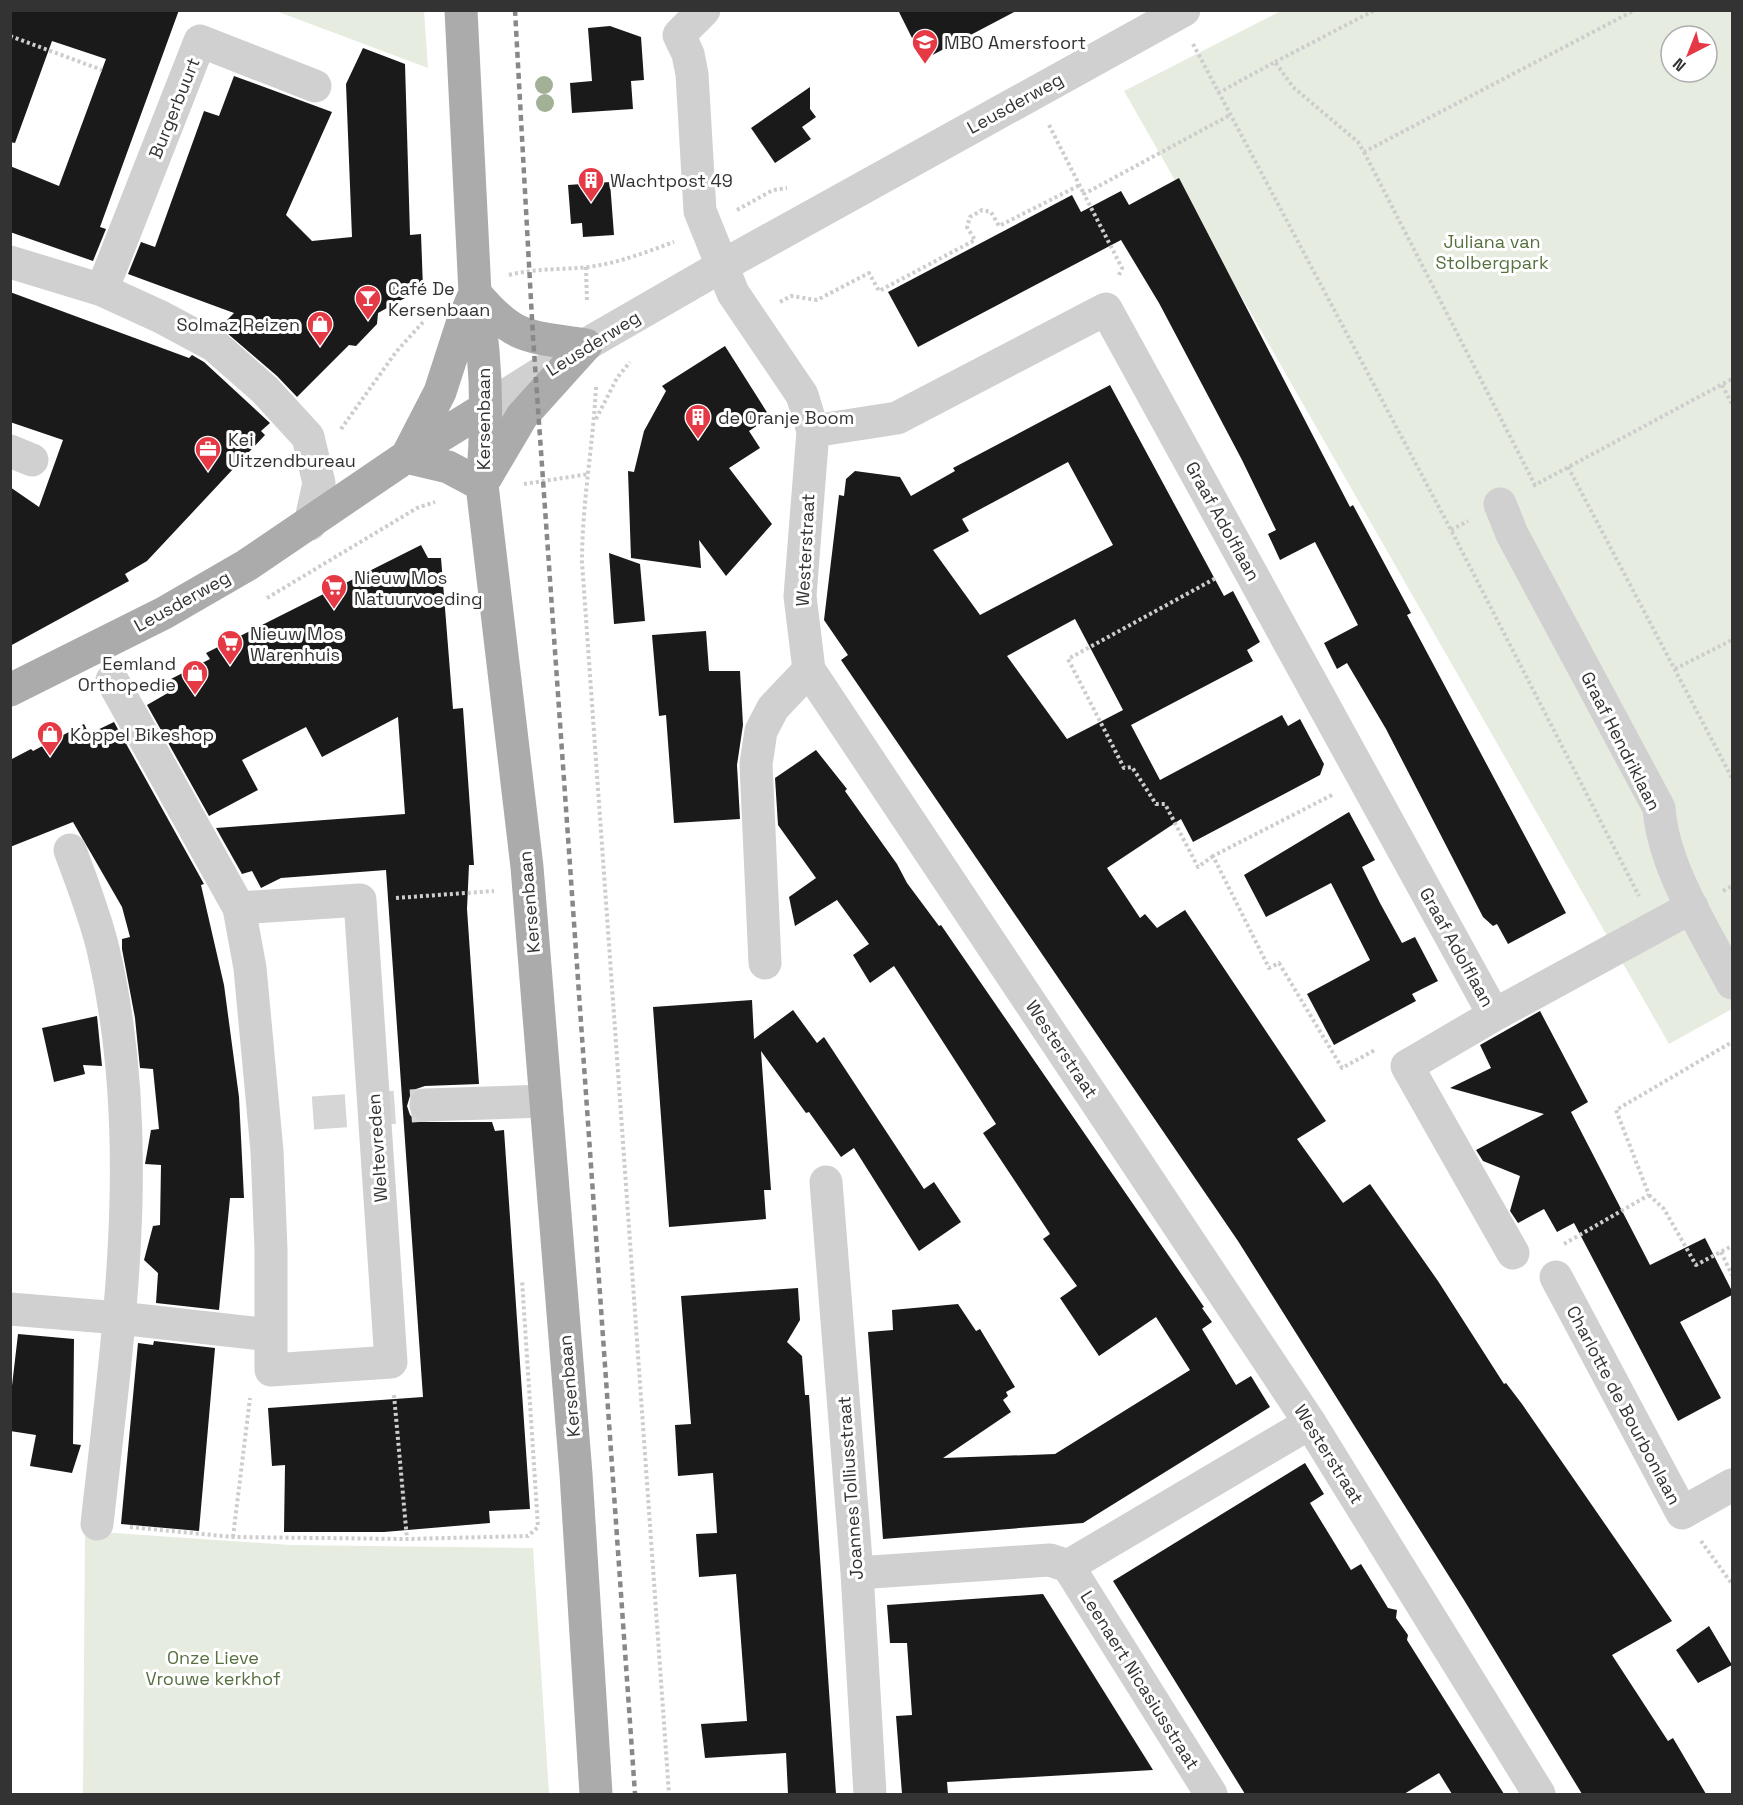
<svg xmlns="http://www.w3.org/2000/svg" width="1743" height="1805" font-family="'Space Grotesk',sans-serif">
<style>
.green{fill:#e6ecdf;fill-rule:evenodd}
.building{fill:#1a1a1a;fill-rule:evenodd}
.lines{fill:none;stroke-linecap:round;stroke-linejoin:round}
.minor-tunnel{stroke:#d6d6d6;stroke-width:33;stroke-dasharray:33 16;stroke-linecap:butt}
.path{stroke:#cdcdcd;stroke-width:4;stroke-dasharray:3 3;stroke-linecap:butt}
.minor{stroke:#d0d0d0;stroke-width:33}
.major{stroke:#ababab;stroke-width:33}
.rail{stroke:#888;stroke-width:4.5;stroke-dasharray:6 4.5;stroke-linecap:butt}
.tree{fill:#a2b095}
.labels{text-anchor:middle;dominant-baseline:central;stroke-width:6;stroke-linejoin:round;paint-order:stroke}
.poi-label{font-size:18px;fill:#333;stroke:#fff;text-anchor:start}
.street-label{font-size:18px;fill:#333;stroke:#fff}
.park-label{font-size:18px;fill:#56703f;stroke:#fff}
</style>
<rect width="100%" height="100%" fill="#fff"/>
<path class="green" d="M276,11H424L428,68Z
M1281,11H1732V1009L1669,1044L1124,91ZM1671,36H1707V72H1671Z
M85,1531L290,1545L533,1548L549,1794H83Z"/>
<path class="building" d="M10,10H179L100,227L106,229L93,261L10,232V166L59,186L106,59L52,41L15,143L10,142Z
M898,10H1018L923,60Z
M610,26L641,37L644,80L631,81L633,109L572,113L570,83L592,81L588,28Z
M363,48L405,64L410,235L421,234L423,288L378,313L377,324L356,346L349,345L297,397L277,376L220,327L234,313L128,274L141,242L155,247L204,111L219,116L234,76L332,112L286,215L312,241L352,237L346,84Z
M810,87V109L816,117L802,127L811,139L775,163L751,128Z
M1179,178L1350,507L1353,505L1411,613L1407,615L1566,913L1508,944L1497,924L1493,926L1483,917L1386,729L1347,663L1337,669L1324,643L1358,625L1315,542L1280,560L1268,534L1276,530L1242,460L1159,303L1121,240L918,347L888,292L1072,195L1081,212L1121,191L1129,205Z
M610,182L614,235L583,237L582,223L571,224L568,185Z
M10,292L189,358L192,355L204,362L270,423L261,431L265,435L147,561L125,574L129,581L10,646V487L39,507L63,440L10,422Z
M725,346L770,417L749,431L760,448L729,468L772,524L726,576L699,540L701,568L631,558L628,471L634,472L644,431L666,391L662,386Z
M1110,385L1224,596L1233,591L1260,642L1247,650L1253,661L1131,725L1160,780L1282,715L1288,726L1300,719L1324,764L1320,775L1193,842L1181,819L1107,868L1140,918L1145,914L1157,928L1185,910L1326,1121L1297,1139L1343,1203L1370,1184L1438,1281L1504,1384L1506,1383L1522,1404L1672,1621L1612,1655L1668,1741L1673,1738L1706,1794H1582L1464,1600L1238,1241L841,660L848,655L824,620L839,495L844,496L846,479L855,471L900,477L911,496L955,471L953,468ZM1068,462L1113,545L980,615L933,550L969,531L962,519ZM1075,619L1123,710L1067,739L1007,656Z
M421,545L428,558H441L453,709L463,708L474,865H469L467,909L479,1084L425,1086L416,1089L410,1096L407,1106L410,1115L418,1122H492L495,1131L504,1130L530,1509L489,1511L490,1523L384,1532H284L285,1465L272,1466L268,1408L423,1397L386,870L281,878L261,888L252,871L242,874L216,828L405,814L398,717L322,757L306,727L242,760L258,790L209,816L147,705L173,690L167,681L210,659L206,653Z
M609,553L640,564L645,621L614,624Z
M706,631L709,671H740L743,725L737,765L740,819L674,823L666,715L659,716L652,635Z
M114,722L204,884L201,885L224,985L239,1097L244,1198H230L219,1310L156,1303L158,1273L144,1260L153,1226L160,1225L161,1165L145,1164L151,1130L159,1129L153,1069L140,1068L135,1018L122,949V939L130,937L122,907L73,822L10,847V760L31,749L33,751L84,724L89,734Z
M816,750L847,789L845,791L897,864L907,883L939,926L941,925L1204,1307L1202,1308L1212,1322L1202,1329L1236,1385L1251,1376L1270,1407L1083,1523L883,1539L868,1332L893,1330L892,1310L958,1304L976,1331L980,1329L1015,1387L1006,1392L1008,1396L1003,1400L1011,1412L943,1458L1055,1454L1190,1370L1156,1317L1099,1356L1060,1298L1077,1286L1043,1239L1050,1234L983,1133L996,1124L894,966L870,983L853,955L869,944L837,900L795,926L789,897L816,878L778,825L775,778Z
M1349,812L1375,860L1362,867L1380,903L1402,943L1415,937L1438,981L1412,994L1416,1001L1334,1045L1307,994L1370,960L1331,883L1266,917L1244,875Z
M752,1000L754,1039L793,1010L817,1043L824,1037L924,1189L934,1182L961,1222L919,1251L854,1148L841,1157L809,1112L806,1113L761,1051L771,1190H764L766,1219L669,1227L653,1007Z
M1540,1011L1588,1102L1571,1112L1650,1265L1705,1238L1732,1291V1295L1680,1322L1721,1398L1678,1421L1574,1223L1557,1232L1544,1209L1518,1223L1510,1211L1520,1176L1483,1161L1476,1150L1544,1114L1450,1088L1491,1068L1480,1045Z
M97,1016L102,1066L83,1065L85,1074L54,1082L42,1028Z
M798,1288L800,1320L787,1342L802,1356L805,1395H809L836,1794H788L786,1753L705,1758L701,1724L747,1721L736,1574L699,1577L696,1534L717,1533L713,1473L678,1476L675,1425L691,1424L681,1296Z
M18,1334L74,1339L73,1444L81,1445L72,1473L30,1466L36,1435L10,1431V1403Z
M154,1341L215,1348L199,1531L121,1524L138,1343L153,1345Z
M1305,1463L1324,1494L1310,1503L1351,1570L1361,1564L1388,1608L1397,1610L1396,1618L1408,1635L1407,1640L1504,1794H1452L1439,1773L1404,1794H1245L1113,1581Z
M1043,1594L1153,1770L947,1782L948,1794H902L896,1716L912,1715L907,1643H890L887,1605Z
M1709,1626L1732,1665L1698,1683L1676,1650Z"/>
<g class="lines">
<path class="minor-tunnel" d="M313,1113L426,1105"/>
<path class="path" d="M10,36L102,70
M1193,44L1451,530L1639,896
M1275,62L1375,10
M1218,93L1275,62L1293,87L1358,142L1364,152L1635,10
M1049,125L1084,194
M1364,152L1535,485
M737,210L773,190L787,188
M586,267L587,302
M509,275C536,268 561,270 588,267C619,263 646,252 674,242
M1119,275L1122,268L1084,194L1230,115
M780,302L791,296L817,300L869,273L879,291L975,240L967,227L970,217L982,210L991,212L999,226L1080,185
M1722,385L1732,404
M596,387C593,446 582,503 582,562L669,1794
M596,419L617,378L630,362
M341,429L396,352L424,321
M1568,467L1732,778
M524,484L589,474
M1533,486L1732,379
M1451,530L1468,521
M267,598L417,508L435,502
M1675,669L1732,640
M1332,795L1213,856L1269,968L1279,963L1342,1068L1375,1050
M1213,856L1198,867L1165,804H1156L1132,767L1124,768L1068,659L1216,578
M1723,891L1732,886
M396,898L494,891
M1649,1195L1664,1209L1696,1265L1732,1246
M1564,1244L1649,1195L1616,1110L1732,1042
M1721,1252L1732,1275
M394,1395L407,1539
M130,1527L233,1537L407,1539L528,1536L538,1527L522,1280
M233,1537L250,1398
M1701,1541L1732,1584"/>
<path class="minor" d="M704,10L679,35L688,54L692,74L700,211L733,293L802,395L813,431L800,596L809,670L1310,1423L1539,1794
M10,262L102,290L161,317L215,346L265,390L308,437L319,483L310,524
M102,290L200,41L315,86
M484,409L592,341L722,266L1184,10
M813,431L897,418L1106,309L1494,1015L1407,1066L1513,1253
M10,451L32,460
M1500,504L1512,534L1659,808C1663,867 1705,931 1732,983
M112,680L239,908L250,968L267,1151L271,1250V1370L391,1362L360,900L239,908
M70,850C82,883 95,915 103,949C148,1138 118,1334 97,1524
M765,963L756,764L761,731L773,708L809,670
M1494,1015L1692,907
M426,1105L546,1101
M826,1182L857,1573L870,1794
M1556,1277L1682,1513L1732,1485
M10,1309L119,1318L271,1335
M1068,1566L1211,1794
M857,1573L1050,1560L1068,1566L1310,1423"/>
<path class="major" d="M461,10L475,293C487,356 488,422 482,485L527,867L576,1474L596,1794
M475,293C515,341 528,336 586,345
M407,456L440,392L462,324L475,293
M406,457L448,467L482,485
M486,477L522,416L586,345
M10,690L164,613L247,565L406,457L484,409"/>
<path class="rail" d="M515,10L533,337L635,1794"/>
</g>
<g class="tree">
<circle cx="544" cy="85" r="9"/>
<circle cx="545" cy="103" r="9"/>
</g>
<defs>
<g id="school-pin" transform="scale(1.35)"><path d="M0 17L-7.5 6A9.5 9.5 0 1 1 7.5 6Z" fill="#e63946" stroke="#fff"/><path d="M0-5L7-2L0 1L-7-2ZM-4 1L0 2.5L4 1V4Q0 6-4 4Z" fill="#fff"/></g>
<g id="building-pin" transform="scale(1.35)"><path d="M0 17L-7.5 6A9.5 9.5 0 1 1 7.5 6Z" fill="#e63946" stroke="#fff"/><path d="M-4-6H4V6H1V3H-1V6H-4ZM-2.5-4.3h1.7v1.8h-1.7ZM.8-4.3h1.7v1.8H.8ZM-2.5-1h1.7V.8h-1.7ZM.8-1h1.7V.8H.8Z" fill="#fff"/></g>
<g id="bar-pin" transform="scale(1.35)"><path d="M0 17L-7.5 6A9.5 9.5 0 1 1 7.5 6Z" fill="#e63946" stroke="#fff"/><path d="M-6-5H6L.8 .8V4.5H3.5V6h-7V4.5H-.8V.8Z" fill="#fff"/></g>
<g id="shop-pin" transform="scale(1.35)"><path d="M0 17L-7.5 6A9.5 9.5 0 1 1 7.5 6Z" fill="#e63946" stroke="#fff"/><path d="M-5-2.5h2.3a2.7 3.5 0 0 1 5.4 0H5L5.5 6h-11ZM-1.5-2.5h3a1.5 2.3 0 0 0-3 0Z" fill="#fff"/></g>
<g id="office-pin" transform="scale(1.35)"><path d="M0 17L-7.5 6A9.5 9.5 0 1 1 7.5 6Z" fill="#e63946" stroke="#fff"/><path d="M-6-3h4V-5.5h4V-3h4V5H-6ZM-1-4.5V-3h2v-1.5ZM-6 0V1H6V0Z" fill="#fff"/></g>
<g id="supermarket-pin" transform="scale(1.35)"><path d="M0 17L-7.5 6A9.5 9.5 0 1 1 7.5 6Z" fill="#e63946" stroke="#fff"/><path d="M-6-5.5h2.5l.6 2H6L4.5 2H-2.5L-4.4-4H-6ZM-1.5 3.2a1.3 1.3 0 1 0 .1 0ZM3 3.2a1.3 1.3 0 1 0 .1 0Z" fill="#fff"/></g>
</defs>
<g fill-rule="evenodd">
<use href="#school-pin" x="925" y="42"/>
<use href="#building-pin" x="591" y="180"/>
<use href="#bar-pin" x="368" y="298"/>
<use href="#shop-pin" x="320" y="324"/>
<use href="#building-pin" x="698" y="417"/>
<use href="#office-pin" x="208" y="449"/>
<use href="#supermarket-pin" x="334" y="587"/>
<use href="#supermarket-pin" x="230" y="643"/>
<use href="#shop-pin" x="195" y="673"/>
<use href="#shop-pin" x="50" y="734"/>
</g>
<g class="labels">
<g class="poi-label">
<text x="944" y="42">MBO Amersfoort</text>
<text x="610" y="180">Wachtpost 49</text>
<text x="388" y="288">Café De<tspan x="388" dy="21">Kersenbaan</tspan></text>
<text x="300" y="324" text-anchor="end">Solmaz Reizen</text>
<text x="718" y="417">de Oranje Boom</text>
<text x="228" y="439">Kei<tspan x="228" dy="21">Uitzendbureau</tspan></text>
<text x="354" y="577">Nieuw Mos<tspan x="354" dy="21">Natuurvoeding</tspan></text>
<text x="250" y="633">Nieuw Mos<tspan x="250" dy="21">Warenhuis</tspan></text>
<text x="176" y="663" text-anchor="end">Eemland<tspan x="176" dy="21">Orthopedie</tspan></text>
<text x="70" y="734">Koppel Bikeshop</text>
</g>
<g class="street-label">
<text transform="translate(1015 103) rotate(-29)">Leusderweg</text>
<text transform="translate(174 108) rotate(-68)">Burgerbuurt</text>
<text transform="translate(593 343) rotate(-32)">Leusderweg</text>
<text transform="translate(483 419) rotate(-90)">Kersenbaan</text>
<text transform="translate(1223 521) rotate(61)">Graaf Adolflaan</text>
<text transform="translate(805 550) rotate(-87)">Westerstraat</text>
<text transform="translate(182 601) rotate(-29)">Leusderweg</text>
<text transform="translate(1621 741) rotate(63)">Graaf Hendriklaan</text>
<text transform="translate(529 902) rotate(-95)">Kersenbaan</text>
<text transform="translate(1457 947) rotate(61)">Graaf Adolflaan</text>
<text transform="translate(1062 1049) rotate(56)">Westerstraat</text>
<text transform="translate(377 1148) rotate(-94)">Weltevreden</text>
<text transform="translate(569 1386) rotate(-95)">Kersenbaan</text>
<text transform="translate(1624 1405) rotate(62)">Charlotte de Bourbonlaan</text>
<text transform="translate(1329 1454) rotate(58)">Westerstraat</text>
<text transform="translate(850 1488) rotate(-94)">Joannes Tolliusstraat</text>
<text transform="translate(1140 1680) rotate(58)">Leenaert Nicasiusstraat</text>
</g>
<g class="park-label">
<text x="1492" y="241">Juliana van<tspan x="1492" dy="21">Stolbergpark</tspan></text>
<text x="213" y="1657">Onze Lieve<tspan x="213" dy="21">Vrouwe kerkhof</tspan></text>
</g>
</g>
<rect width="1743" height="1805" fill="none" stroke="#333333" stroke-width="24"/>
<g transform="translate(1689 54) rotate(222)"><circle r="28" fill="#ffffff" stroke="#adadad" stroke-width="1.5"/>
<path d="M0-4.5L10 22L0 15L-10 22Z" fill="#e63946"/>
<text y="-9" font-size="16" font-weight="bold" text-anchor="middle" fill="#333333">N</text>
</g>
</svg>
